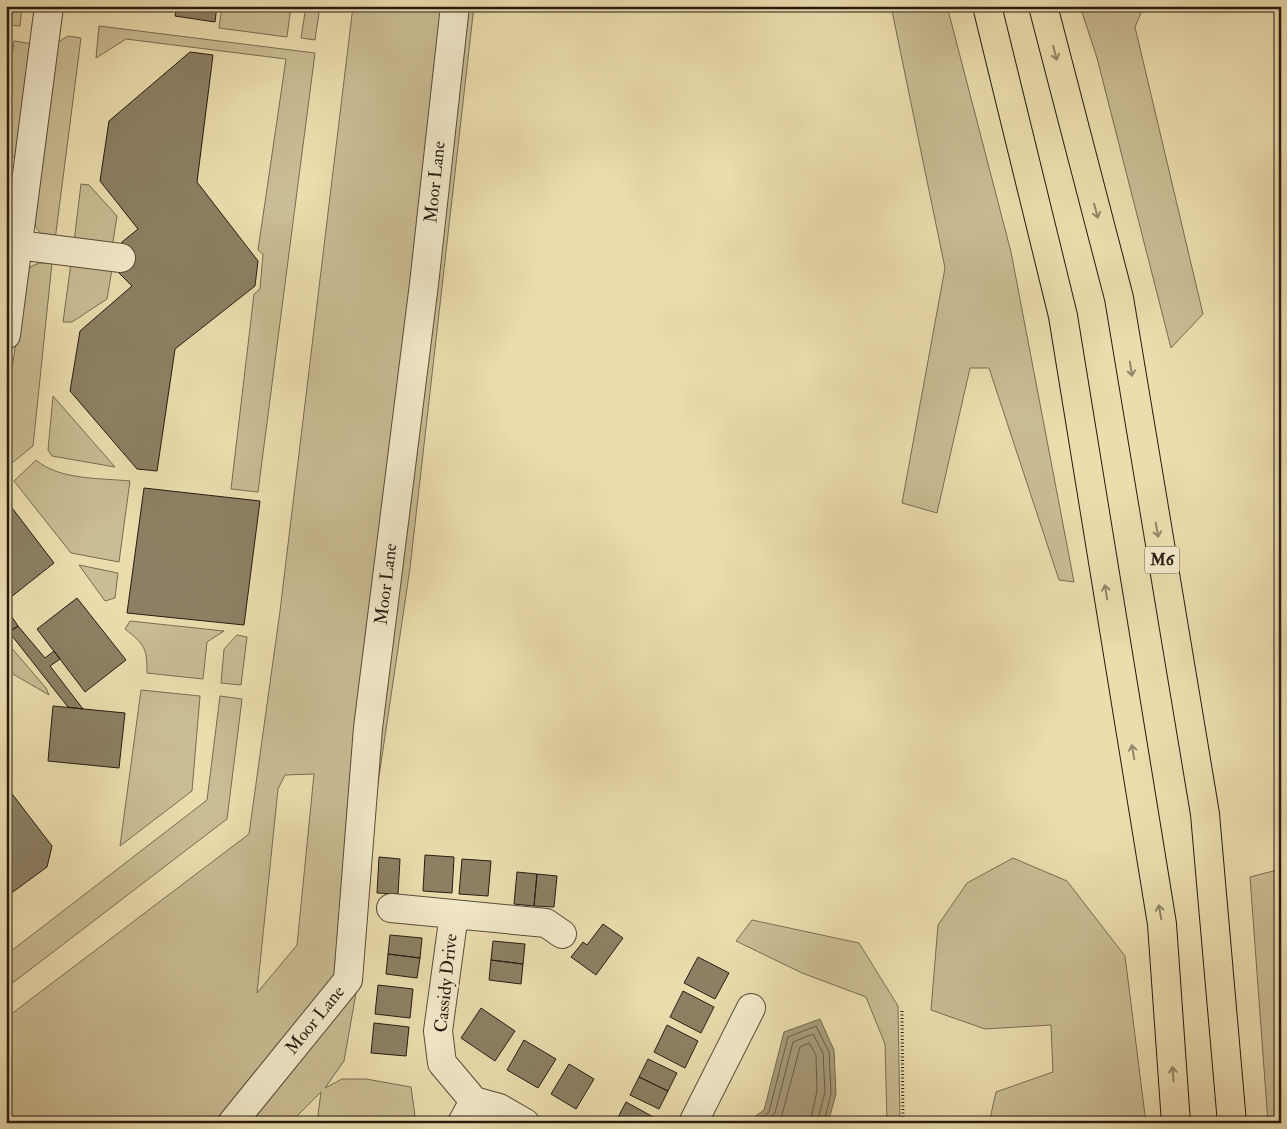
<svg xmlns="http://www.w3.org/2000/svg" width="1287" height="1129" font-family="'IM FELL Double Pica',serif">
<style>
.green{fill:#cabc94;stroke:#786c54;fill-rule:evenodd}
.water{fill:#a89b79;stroke:#746850}
.lines{fill:none;stroke-linecap:round;stroke-linejoin:round}
.shore{stroke:#675b46;stroke-width:1}
.building{fill:#8c8064;stroke:#261b13}
.minor-casing{stroke:#574c3a;stroke-width:30}
.highway-casing{stroke:#261b13;stroke-width:30}
.path{stroke:#261b13;stroke-width:3;stroke-dasharray:1 2.5;stroke-linecap:butt}
.minor{stroke:#f2e9ca;stroke-width:28}
.highway{stroke:#ebddae;stroke-width:28}
.oneway{stroke:#928668}
.labels{text-anchor:middle;dominant-baseline:central;stroke-width:5;stroke-linejoin:round;paint-order:stroke}
.shield{fill:#f2e9ca;stroke:#63594a;stroke-width:1}
.shield-label{font-size:16px;font-weight:bold;fill:#261b13}
.street-label{font-size:18px;fill:#261b13;stroke:#f2e9ca}
</style>
<rect width="100%" height="100%" fill="#ebddae"/>
<filter id="stains"><feTurbulence type="fractalNoise" baseFrequency=".004" numOctaves="4"/><feColorMatrix values="0 0 0 0 .2 0 0 0 0 .09 0 0 0 0 .02 0 0 0 .5 -.17"/></filter>
<radialGradient id="worn" r=".72"><stop offset=".6" stop-color="#630" stop-opacity="0"/><stop offset="1" stop-color="#630" stop-opacity=".3"/></radialGradient>
<path class="green" d="M6,6H22L20,26L6,25Z
M222,6H291L287,37L219,28Z
M306,6H320L315,40L301,38Z
M353,6H474L410,568L373,817L365,942L344,1061L325,1088L342,1079H366L411,1087L416,1123H322L318,1115L321,1092L290,1123H6V1018L249,834L280,611ZM314,774L297,945L257,993L278,789L285,775Z
M891,6H947L1011,252L1074,582L1059,580L989,368H970L937,513L902,503L945,268Z
M1080,6H1144L1135,27L1203,314L1171,348L1097,58Z
M99,26L315,53L258,492L231,489L254,294L260,289L263,254L258,250L286,59L126,39L96,58Z
M68,36L81,38L55,240C40,235 36,232 33,216L55,44Z
M14,41L34,44L21,151L8,161L6,173V105Z
M81,184L89,185L117,216L112,248L74,242Z
M39,263H52L33,446L7,467L6,405L26,280L30,267Z
M71,263L112,269L107,299L72,322H63Z
M53,396L115,467L52,456L48,450Z
M36,460C59,480 100,478 130,481L119,562L71,553L14,481Z
M79,565L118,573L115,598L105,601Z
M130,621L224,631L207,642L203,679L147,673C147,648 145,645 125,629Z
M237,635L247,637L241,685L221,683L224,649Z
M9,645L46,688L49,695L6,670V647Z
M141,690L200,696L192,791L120,846Z
M220,696L242,699L227,819L6,988V955L207,800Z
M1013,858L1067,881L1125,956L1146,1123H989L996,1092L1053,1072L1051,1025L985,1029L931,1010L938,925L967,883Z
M1281,869V1123H1268L1250,877Z
M752,920L859,943L898,1006L900,1123H887L885,1044L866,997L802,973L736,941Z"/>
<path class="water" d="M820,1019L834,1050L836,1094L828,1123H746L764,1110L784,1032Z"/>
<g class="lines">
<path class="shore" d="M755,1123L769,1112L788,1037L816,1026L829,1052L831,1093L824,1123
M765,1123L775,1113L793,1042L813,1034L823,1053L825,1092L817,1123
M778,1123L782,1115L800,1047L809,1043L816,1055L817,1091L810,1123"/>
</g>
<path class="building" d="M177,6H217L215,22L175,16Z
M190,52L213,55L197,182L258,261L255,286L175,349L157,471L137,469L70,391L80,331L132,286L119,273L122,242L138,229L100,181L109,121Z
M144,488L260,501L244,625L127,613Z
M6,500L54,563L6,601Z
M77,598L126,660L85,692L37,629Z
M6,608L18,626L6,634Z
M18,626L45,658L54,651L60,659L50,666L83,709L68,707L9,632Z
M53,706L125,713L119,768L48,761Z
M6,786L52,846L47,867L6,897Z
M425,855L454,857L452,893L423,891Z
M379,857L400,859L398,894L377,893Z
M462,859L491,861L488,896L459,894Z
M517,872L537,874L534,906L514,904Z
M537,874L557,876L554,907L534,906Z
M603,924L623,938L596,975L571,957L583,942L587,945Z
M390,935L422,938L420,958L388,954Z
M493,941L525,944L523,964L491,960Z
M388,954L420,958L417,978L386,974Z
M698,957L729,973L715,999L684,983Z
M491,960L523,964L521,984L489,980Z
M378,985L413,989L410,1018L375,1014Z
M683,991L714,1007L701,1033L670,1017Z
M481,1008L515,1031L495,1061L461,1038Z
M374,1023L409,1027L406,1056L371,1053Z
M667,1025L698,1041L685,1068L654,1052Z
M524,1040L556,1059L538,1088L507,1070Z
M648,1059L677,1073L668,1091L639,1077Z
M569,1064L594,1079L576,1109L551,1094Z
M639,1077L668,1091L659,1109L630,1095Z
M626,1102L657,1119L655,1123H615Z"/>
<g class="lines">
<g class="minor-casing">
<path id="minor" d="M18,245L121,258
M6,335L49,6
M391,908L546,923L562,934
M454,914L438,1031L442,1063L474,1101L499,1108L525,1123
M232,1123L348,980L368,728L424,284L455,6
M462,1123L474,1101
M693,1123L751,1008"/>
</g>
<g class="highway-casing">
<path id="highway" d="M987,6L1063,316L1162,924L1176,1123
M1043,6L1119,298L1205,814L1232,1123"/>
</g>
<path class="path" d="M902,1011L903,1123"/>
<use href="#minor" class="minor"/>
<use href="#highway" class="highway"/>
</g>
<defs><path id="oneway-shaft" d="M-6 0H5M1.5-3L5.5 0L1.5 3" fill="none" stroke-width="1.6" stroke-linecap="round" stroke-linejoin="round" transform="scale(1.25)"/></defs>
<g class="oneway">
<use href="#oneway-shaft" transform="translate(1055 53) rotate(75)"/>
<use href="#oneway-shaft" transform="translate(1096 211) rotate(75)"/>
<use href="#oneway-shaft" transform="translate(1131 369) rotate(81)"/>
<use href="#oneway-shaft" transform="translate(1157 530) rotate(80)"/>
<use href="#oneway-shaft" transform="translate(1106 592) rotate(-99)"/>
<use href="#oneway-shaft" transform="translate(1133 752) rotate(-100)"/>
<use href="#oneway-shaft" transform="translate(1160 912) rotate(-100)"/>
<use href="#oneway-shaft" transform="translate(1173 1074) rotate(-94)"/>
</g>
<g class="labels">
<rect class="shield" x="1144.5" y="546.5" width="35" height="27" rx="4"/>
<g class="shield-label">
<text x="1162" y="560">M6</text>
</g>
<g class="street-label">
<text transform="translate(435 182) rotate(-84)">Moor Lane</text>
<text transform="translate(386 584) rotate(-83)">Moor Lane</text>
<text transform="translate(446 983) rotate(-84)">Cassidy Drive</text>
<text transform="translate(315 1020) rotate(-51)">Moor Lane</text>
</g>
</g>
<rect width="1287" height="1129" fill="none" stroke="#ebddae" stroke-width="25"/>
<rect x="8" y="8" width="1272" height="1114" fill="none" stroke="#261b13" stroke-width="2.5"/>
<rect x="12" y="12" width="1262" height="1104" fill="none" stroke="#261b13"/>
<rect width="100%" height="100%" filter="url(#stains)"/>
<rect width="100%" height="100%" fill="url(#worn)"/>
</svg>
